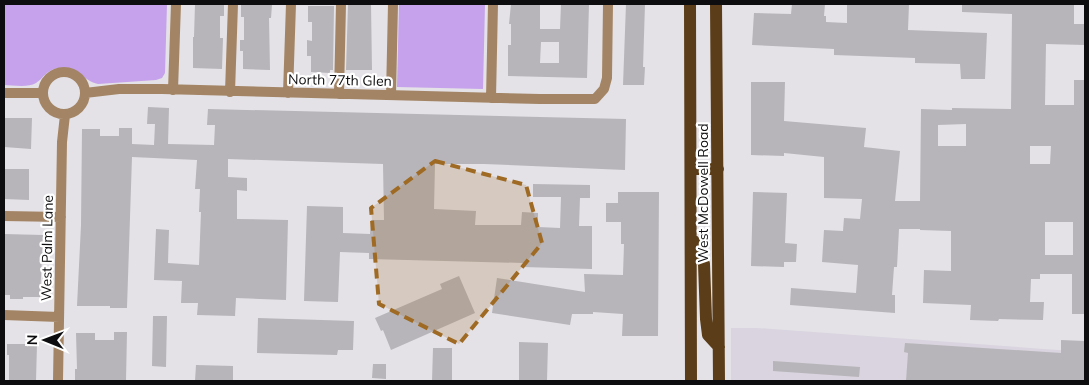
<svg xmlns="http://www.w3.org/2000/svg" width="1089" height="385" font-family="Mulish,sans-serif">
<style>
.built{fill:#d9d4df}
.green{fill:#c5a2eb}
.building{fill:#b7b5b9;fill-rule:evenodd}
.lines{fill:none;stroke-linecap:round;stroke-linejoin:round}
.street{stroke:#a38565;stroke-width:10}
.primary{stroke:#5b3e19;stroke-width:12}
.marked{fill:#9f6a23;fill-opacity:0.2;stroke:#9f6a23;stroke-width:4;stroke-dasharray:10 6;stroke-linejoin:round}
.labels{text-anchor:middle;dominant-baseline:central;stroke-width:4.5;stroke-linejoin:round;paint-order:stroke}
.street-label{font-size:14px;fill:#0d0c0e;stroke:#fff}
</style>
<rect width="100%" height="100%" fill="#e4e2e7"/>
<path class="built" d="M731,328H757L1085,352V381H731Z"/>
<path class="green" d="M4,4H167L165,73L162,78L156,80L98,84C84,81 79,68 62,68C47,68 45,77 36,83C28,88 12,85 4,85Z
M399,4H485L483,89L397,87Z"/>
<path class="building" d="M195,4H224V16H220V38H223L222,69L193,68V37H194Z
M241,4L272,5L271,18H269L270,70L243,69V51H240V40H244V17H241Z
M348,4H371L372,70H346Z
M511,4H540V29H560L561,4H589L587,78L508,76V45H511V24H509ZM541,42H559V63H540Z
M626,4H645L643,67H645L644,85H623Z
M792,4H825L824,16H826V22L847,23V4H909L908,30L987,33L985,79H961L960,64L915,63V58L834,55V49L752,45L754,13L791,14Z
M962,4H1074V24H1085V45L1046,44L1045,105H1074V80H1085V314H1072V274H1040V279H1031L1030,302H1044L1043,320L999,319L998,321L970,320L971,305L923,303L924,270L951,271V231L920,230V229H899L897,267H894L892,295H895V313L790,305L791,288L856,293L858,265L822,262L824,230L843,231L844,218L860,219L862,199L824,198V157L784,153V156L751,155V82H785L784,121L866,128L864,147L900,151L895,201H920L921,109L952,110V108L1011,109L1012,14L962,12ZM966,124V146H938V125ZM1030,146H1051L1050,164H1030ZM1045,222H1073V255H1045Z
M308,6H334L333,70H330V73L311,72V56H307V40L312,41V22H308Z
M148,107L169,108L168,144L214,145L215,125H207L208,109L626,119L625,170L484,164H435L434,209L476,211L475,225H521L522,212L538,213V227L560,228L561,197H533V184L590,185V198H580L579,226H592V269L523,267V263L369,259V253L340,252L338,302L304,301L307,206L343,207V233L370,234L371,220H384L383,164L228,159V177L247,178V191L237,190V219L288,220L286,300L236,298L235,316L197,315L198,303H181L182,281L154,280L156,229L169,230L168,263L199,265L201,212H199L200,189H195L197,160L132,157L127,308H110V306H77L81,225L82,129H100V136H119V128H132V144L154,145L155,124H147Z
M4,118H32L31,149L4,147Z
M4,169H29V200L4,199Z
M618,192H659L658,336H622L623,314L593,312V314H572L570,325L492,313L497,278L585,292L584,274L623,275L624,244H621V222H606V203H618Z
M753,192L787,193L785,243L797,244L796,262H784V267L751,266Z
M4,234L43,235L40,297H23V299H10V295H4Z
M459,276L475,313L391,350L383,330L381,331L375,318L442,289L440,284Z
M153,316H167L166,367L152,366Z
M258,318L354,321L353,350H338L337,355L257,353Z
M114,332H127L126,381H75V369H77L76,333H95V340H114Z
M1061,340L1085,341V381H906L908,353L904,352L905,343L1061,353Z
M519,342L548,343L547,381H519Z
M7,344H37L36,381H9V355H7Z
M433,348H452V381H432Z
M773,361L860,367L859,377L773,371Z
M373,364H386V379L372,378Z
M196,365L233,366V381H195Z"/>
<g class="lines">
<path class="street" d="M43 93a21 21 0 1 1 42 0a21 21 0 1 1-42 0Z
M173,90L176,4
M230,92L233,4
M4,93H42
M85,93L119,89H162L540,99H595L604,89L607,78L608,4
M288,93L291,4
M339,94L341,4
M391,95L393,4
M491,98L493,4
M4,216L61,217
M4,315L59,317
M58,381L62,142L65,115"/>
<path class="primary" d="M690,4L691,381
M716,4L719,381
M691,169H718
M694,241L704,264L706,319L708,335L719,347"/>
</g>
<path class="marked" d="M435,161L526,185L542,243L459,344L379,304L371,208Z"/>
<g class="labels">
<g class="street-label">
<text transform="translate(340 80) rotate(1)">North 77th Glen</text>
<text transform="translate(703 193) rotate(-90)">West McDowell Road</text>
<text transform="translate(47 248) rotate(-89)">West Palm Lane</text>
</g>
</g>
<rect width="1089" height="385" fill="none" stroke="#0d0c0e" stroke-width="10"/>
<g transform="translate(45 340) rotate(271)" stroke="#ffffff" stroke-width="4" paint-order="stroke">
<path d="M0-4L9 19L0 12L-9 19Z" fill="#0d0c0e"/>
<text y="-8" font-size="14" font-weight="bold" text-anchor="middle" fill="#0d0c0e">N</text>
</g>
</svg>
